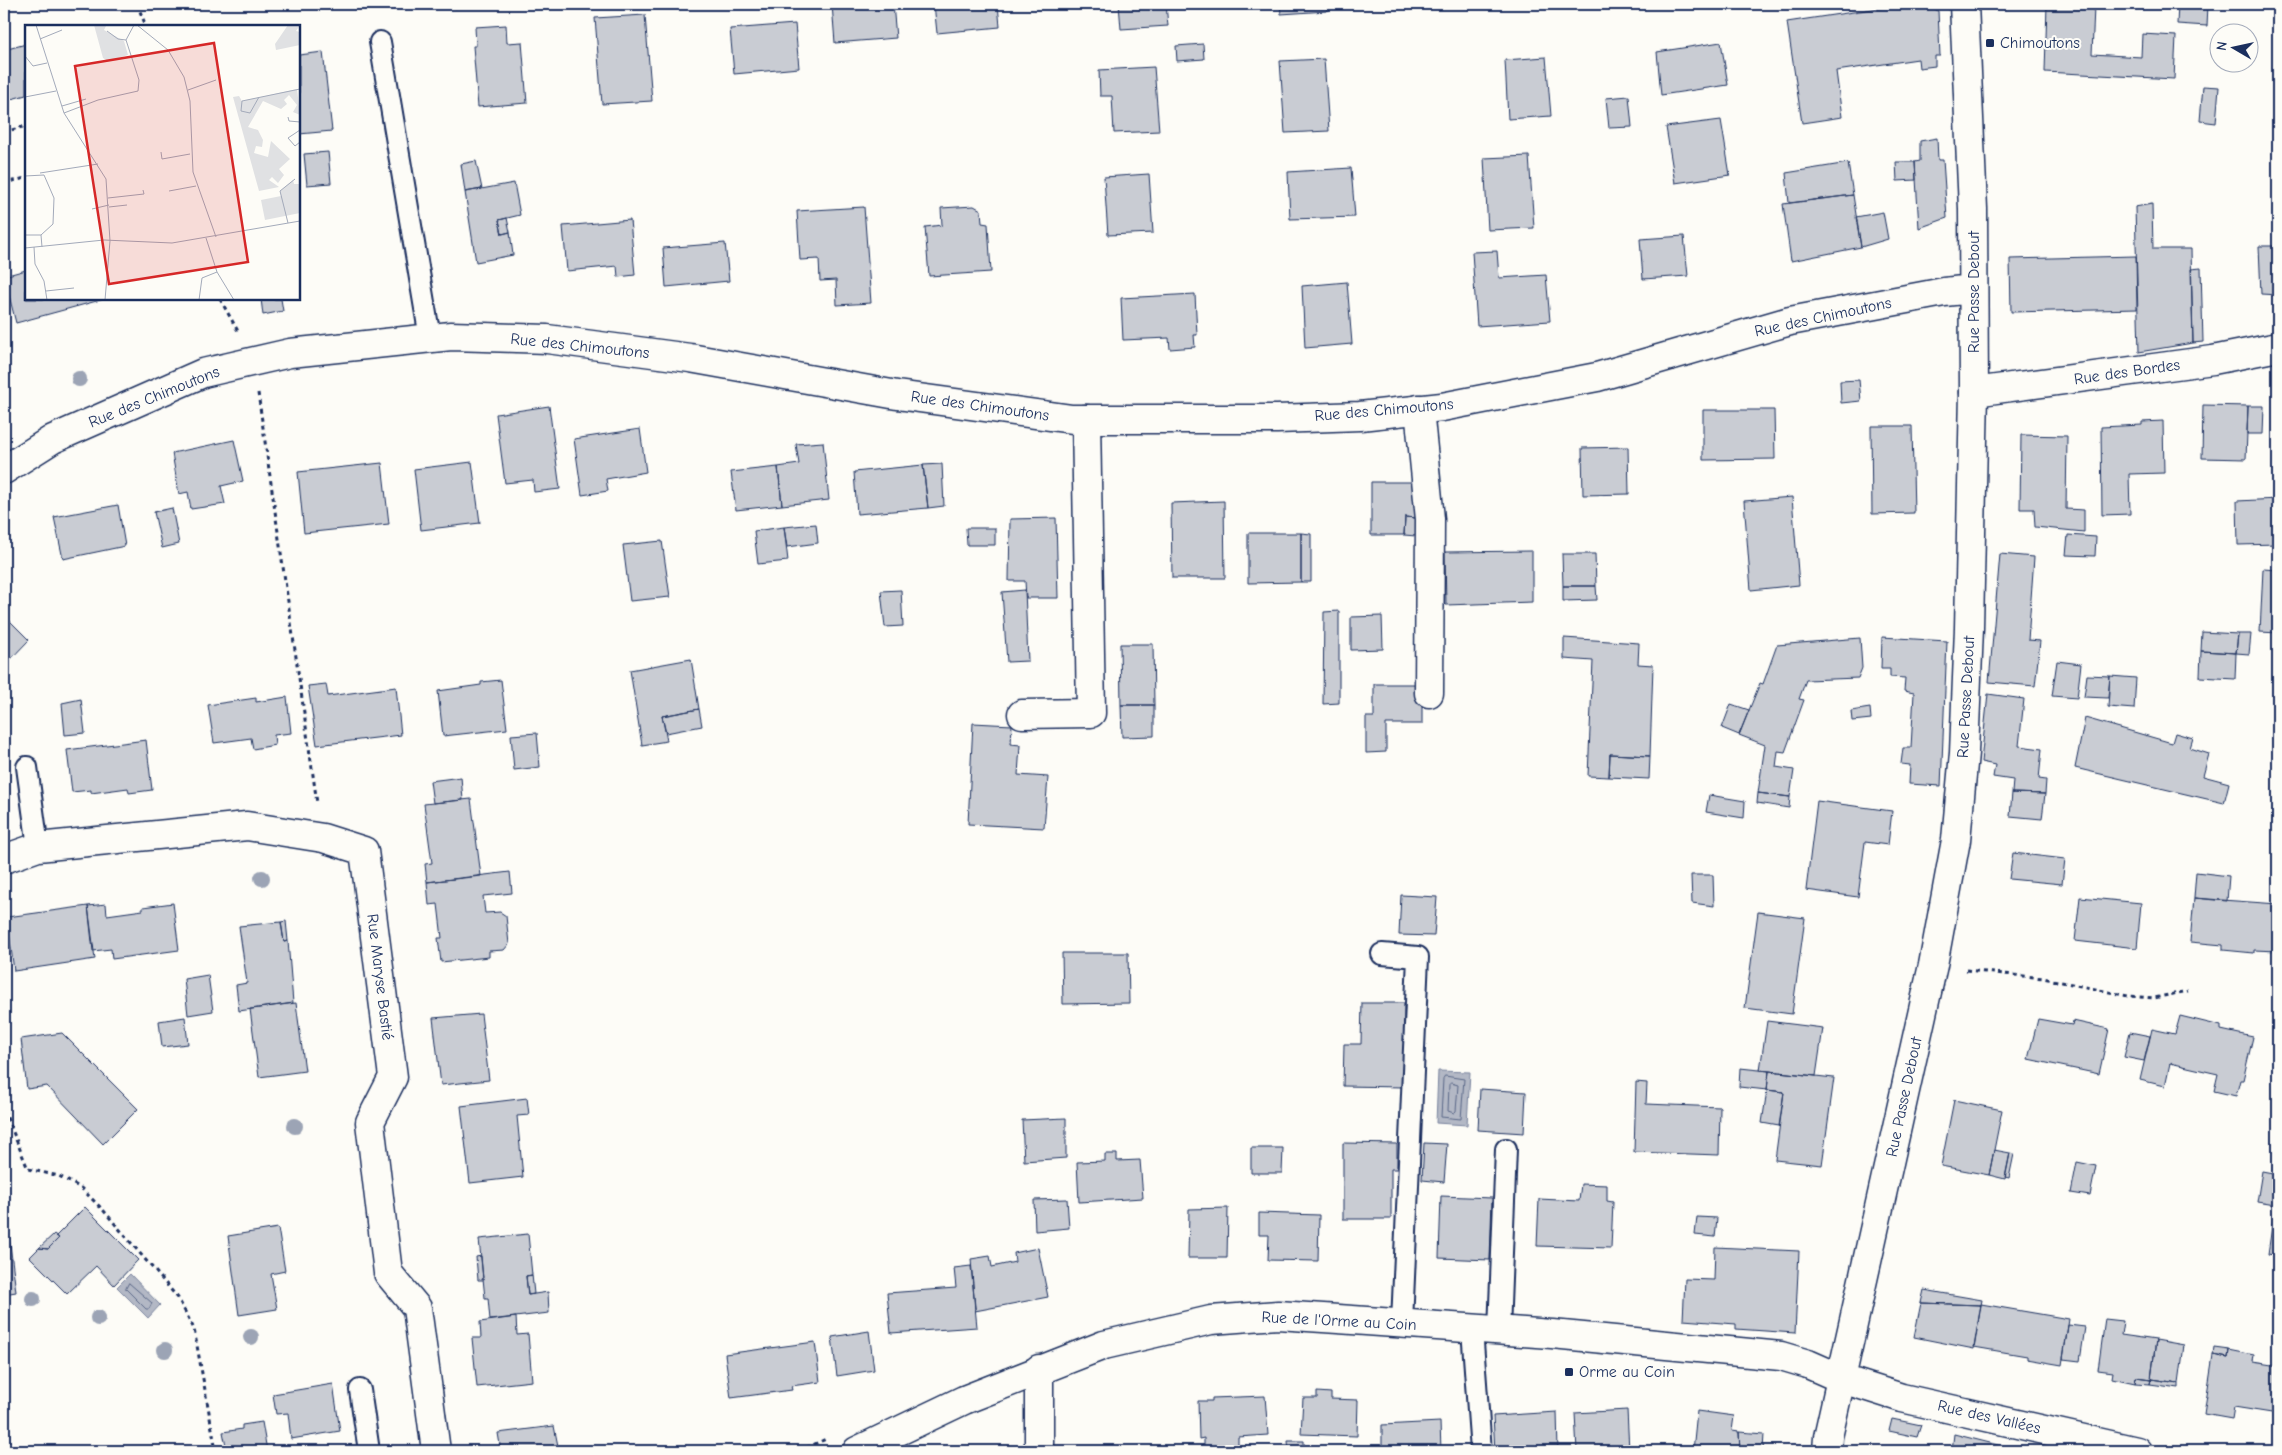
<svg xmlns="http://www.w3.org/2000/svg" width="2282" height="1455" font-family="'Comic Neue',sans-serif">
<style>
.water{fill:#b3b8c5;stroke:#76819c}
.lines{fill:none;stroke-linecap:round;stroke-linejoin:round}
.shore{stroke:#586687;stroke-width:1}
.building{fill:#c9ccd3;stroke:#1b2f5e}
.lane-casing{stroke:#1b2f5e;stroke-width:24}
.street-casing{stroke:#1b2f5e;stroke-width:31}
.secondary-casing{stroke:#1b2f5e;stroke-width:31}
.path{stroke:#1b2f5e;stroke-width:3;stroke-dasharray:4 4;stroke-linecap:butt}
.lane{stroke:#fdfcf7;stroke-width:20}
.street{stroke:#fdfcf7;stroke-width:28}
.secondary{stroke:#fdfcf7;stroke-width:28}
.tree{fill:#9ca4b5}
.poi-dot{fill:#1b2f5e;stroke:#fdfcf7;stroke-width:2}
.labels{text-anchor:middle;dominant-baseline:central;stroke-width:4;stroke-linejoin:round;paint-order:stroke}
.poi-label{font-size:16px;fill:#1b2f5e;stroke:#fdfcf7;text-anchor:start}
.street-label{font-size:16px;fill:#1b2f5e;stroke:#fdfcf7}
.inset-road{fill:none;stroke:#a3aaba;stroke-width:1}
.view{fill:#d62828;fill-opacity:0.15;stroke:#d62828;stroke-width:2.5}
.inset-edge{fill:none;stroke:#1b2f5e;stroke-width:2.5}
</style>
<rect width="100%" height="100%" fill="#fdfcf7"/>
<filter id="ink" filterUnits="userSpaceOnUse"><feTurbulence type="fractalNoise" baseFrequency=".02" numOctaves="2"/><feDisplacementMap in="SourceGraphic" scale="10" xChannelSelector="R" yChannelSelector="G"/><feConvolveMatrix kernelMatrix="1 2 1 2 8 2 1 2 1" color-interpolation-filters="sRGB"/></filter>
<g filter="url(#ink)">
<path class="water" d="M1438,1071L1470,1072L1467,1125L1436,1123Z
M130,1274L160,1305L148,1318L117,1287Z
M7,1421L11,1451H4V1422Z"/>
<g class="lines">
<path class="shore" d="M1445,1076L1464,1079L1461,1119L1441,1117L1443,1079Z
M1451,1083L1458,1085L1456,1111L1454,1113L1448,1111L1449,1085Z
M129,1283L152,1303L149,1309H146L126,1289Z"/>
</g>
<path class="building" d="M454,4H467L468,6L455,8Z
M832,4H893L896,38L835,43Z
M934,4H998L1000,27L937,33Z
M1119,4H1166L1168,26L1121,29Z
M1280,4H1327V11L1281,14Z
M1906,4H1926L1938,11L1940,56H1935V66L1919,68L1918,59L1836,71L1842,117L1802,123L1787,22Z
M2047,4L2094,7L2092,54L2141,57L2142,34L2176,36L2174,79L2045,72Z
M2178,4H2208L2207,26L2177,24Z
M645,15L652,101L602,104L595,18Z
M795,24L799,68L734,74L730,29Z
M506,25L507,43L522,42L527,103L478,107L473,46H476L475,27Z
M1721,42L1728,85L1661,95L1657,52Z
M26,44V95L4,101V50Z
M1203,44L1204,59L1177,61L1176,46Z
M323,52L332,131L299,134V55Z
M1546,57L1551,116L1508,119L1505,60Z
M1324,59L1329,131L1285,133L1280,61Z
M1154,67L1159,131L1114,133L1112,96H1100L1099,70Z
M2203,86L2219,87L2216,123L2200,121Z
M1629,96L1632,127L1609,128L1606,98Z
M1721,120L1730,175L1675,183L1666,127Z
M1937,138L1938,160H1943L1947,218L1919,228L1915,162L1920,161V141Z
M328,152L331,183L307,185L304,154Z
M1529,156L1534,228L1488,230L1484,158Z
M476,161L482,189L465,192L461,164Z
M1896,162H1915L1916,180L1897,181Z
M1848,163L1853,195L1789,203L1786,173Z
M1351,168L1355,217L1290,219L1288,172Z
M1149,174L1153,233L1108,235L1104,177Z
M514,183L520,215L499,220L502,234L510,232L513,255L476,262L465,192Z
M1853,195L1861,247L1791,261L1783,204Z
M2152,204L2153,249H2191L2193,343L2139,352L2135,207Z
M974,206L981,210L982,223L988,224L991,272L929,276L925,227L942,225L941,208Z
M864,207L871,303L837,305L836,280L820,281L819,259L800,260L797,211Z
M1883,212L1888,239L1861,247L1856,217Z
M507,218L510,232L502,234L499,220Z
M630,220L635,275L618,277L617,266L567,271L563,226Z
M1684,236L1688,276L1643,279L1640,239Z
M725,243L729,281L666,287L663,248Z
M2259,246H2278V295L2261,294Z
M1497,251L1499,278L1546,275L1550,321L1477,326L1472,252Z
M2136,256L2137,309L2011,312L2010,259Z
M2201,268L2203,342L2193,343L2191,269Z
M26,270V299H104L16,323L4,276Z
M1347,282L1352,344L1305,348L1302,286Z
M1195,294L1197,335H1194L1195,347L1170,349L1169,338L1123,340L1121,298Z
M261,299H281L283,311L263,315Z
M1859,380L1861,401L1841,403L1840,381Z
M2203,405L2248,406L2246,459L2202,458Z
M549,406L560,489L534,492L533,480L505,483L496,414Z
M2248,406H2264L2263,434H2247Z
M1703,410H1774L1775,459L1703,460Z
M2163,421L2164,473L2129,474L2130,514L2102,515L2101,427L2142,425V422Z
M1871,426H1912L1914,513L1872,514Z
M640,429L646,472L606,479L608,491L582,495L574,439Z
M2021,435L2067,436L2066,509L2084,510V532L2035,527L2034,509H2020Z
M234,440L243,481L221,486L225,504L191,509L188,492L179,494L172,453Z
M823,442L829,500L782,505L778,467L799,464L796,444Z
M1628,447L1629,494L1583,495L1582,448Z
M472,462L480,523L421,530L414,469Z
M382,463L389,524L304,533L298,472Z
M942,464L944,506L928,508L923,465Z
M923,465L928,508L857,514L854,472Z
M778,467L782,505L736,510L731,472Z
M1371,482H1417L1416,518L1405,517L1404,535H1371Z
M1792,497L1799,585L1751,590L1744,501Z
M2278,499V544L2238,545L2237,501Z
M1224,501L1225,578H1172L1171,503Z
M118,505L125,546L63,559L54,517Z
M172,508L179,544L162,548L154,512Z
M1405,517L1416,518V536L1404,535Z
M1056,518L1058,598H1026L1025,581H1009L1010,519Z
M816,524L818,543L787,547L784,527Z
M784,527L788,561L758,564L754,531Z
M966,528H995V545H967Z
M1248,533H1301V582L1248,583Z
M1301,533L1311,534V582H1301Z
M2068,535L2096,537L2095,556L2066,555Z
M662,541L670,597L630,601L623,545Z
M1532,551V602L1446,605L1445,552Z
M1562,554H1595L1596,586H1563Z
M2000,554L2034,557L2028,640L2040,641L2035,686L1989,682Z
M2263,569L2278,570V633L2260,632Z
M1563,586H1596L1597,600L1563,601Z
M901,590L903,626L885,627L881,591Z
M1025,590L1028,661L1007,662L1002,592Z
M1339,611V703L1323,704L1324,612Z
M4,615L29,640L4,666Z
M1382,616L1383,649L1351,650V617Z
M2202,632L2238,634L2236,653L2201,651Z
M2238,634H2251L2249,654L2236,653Z
M1882,637L1947,641L1941,786L1909,784L1910,765L1901,764L1903,748H1911L1914,693L1904,691L1905,678L1890,677V669H1881Z
M1564,638L1639,643L1638,664L1653,665L1650,756L1610,754L1609,777L1588,776L1593,661L1564,659Z
M1860,638L1862,668L1858,678L1806,680L1799,699L1804,700L1785,752L1778,751L1776,767L1794,770L1790,797L1758,793L1765,745L1739,735L1760,683L1763,684L1777,645Z
M1120,644H1153L1154,705H1121Z
M2201,651L2236,653L2235,679L2200,677Z
M691,659L699,709L662,716L667,741L642,745L630,670Z
M2057,661L2081,664L2077,698L2052,696Z
M2087,675L2110,676L2108,698L2084,697Z
M2110,676L2136,678L2134,709L2108,707Z
M501,680L507,729L443,736L438,691L481,685V682Z
M326,684L328,696L396,687L401,735L317,745L308,686Z
M1374,684H1422V724H1386V752L1366,753V717H1374Z
M1988,694L2024,699L2019,746L2042,749L2039,779L2046,780L2045,794L2012,793L2013,780L1993,777L1995,765L1981,762Z
M287,697L291,733L274,735L275,745L253,749L251,738L214,743L208,705L256,698V702Z
M81,699L85,733L65,735L62,703Z
M1731,704L1749,710L1739,735L1722,728Z
M1121,705H1154V736L1122,737Z
M1870,708L1871,719L1852,721L1851,711Z
M699,709L702,726L666,733L662,716Z
M2085,718L2172,743L2175,733L2193,738L2190,748L2209,754L2203,776L2229,783L2224,803L2075,768Z
M973,723L1012,725L1011,744L1020,745L1018,775L1048,777L1044,828L968,824Z
M537,733L540,767L514,770L511,735Z
M146,740L152,790L129,793L128,788L91,793V790L72,792L67,750Z
M1610,754L1650,756L1649,779L1609,777Z
M461,777L463,800L433,803L430,781Z
M1758,793L1790,797L1789,808L1757,803Z
M2012,793L2045,794L2042,819L2010,816Z
M1709,795L1745,801L1744,818L1706,812Z
M471,799L481,876L427,882L425,864L432,863L424,804Z
M1817,801L1892,811L1888,845L1865,842L1858,897L1806,890Z
M2013,853L2065,859L2062,884L2009,879Z
M510,872L512,893L483,896L485,913L500,912L506,916L509,944L504,950L489,951V957L441,962L438,938H442L438,904L429,905L427,882Z
M2196,872L2229,876L2227,901L2194,898Z
M1691,875H1713L1714,906L1692,903Z
M1401,895L1437,897L1434,936L1399,935Z
M2080,897L2141,903L2137,948L2075,941Z
M2194,898L2278,904L2277,951L2254,950V953L2223,950V945L2190,942Z
M173,903L179,950L112,959L111,949L93,951L88,906L106,904L107,915L143,910V907Z
M88,906L95,959L14,971L7,917Z
M1758,912L1805,918L1792,1014L1745,1008Z
M286,921L288,941L284,942L281,922Z
M281,922L284,942L288,941L293,1003L239,1011L236,985L247,983L239,926Z
M1062,953H1128L1129,1003L1063,1004Z
M208,975L213,1011L188,1015L184,979Z
M296,1003L305,1071L259,1077L250,1009Z
M1362,1003H1404L1403,1087L1343,1086L1344,1044H1361Z
M481,1014L489,1080L441,1085L433,1018Z
M2180,1016L2221,1026V1030L2253,1037L2243,1080H2240L2236,1096L2214,1091L2218,1074L2170,1063L2165,1086L2140,1080L2152,1029L2175,1034Z
M185,1017L188,1044L162,1047L159,1021Z
M2038,1019L2072,1025L2073,1021L2109,1029L2099,1074L2028,1059Z
M1767,1021L1823,1028L1816,1076L1760,1070Z
M2130,1032L2150,1036L2144,1061L2124,1057Z
M62,1033L138,1109L103,1144L47,1086L27,1089L21,1039Z
M1740,1068L1769,1071L1767,1090L1739,1087Z
M1769,1071L1834,1078L1822,1165L1775,1160L1784,1092L1767,1090Z
M1636,1082L1647,1083L1646,1104L1720,1107L1719,1155L1634,1152Z
M1480,1089L1526,1092L1524,1133L1478,1130Z
M1767,1090L1784,1092L1779,1126L1762,1123Z
M527,1098L529,1115L517,1116L523,1177L470,1183L461,1106Z
M1954,1100L2002,1110L1989,1175L1941,1166Z
M1066,1118V1158L1024,1161L1022,1120Z
M1343,1143L1397,1144V1169H1391V1219H1343Z
M1424,1143L1447,1144L1444,1182L1422,1180Z
M1251,1148H1283L1282,1173H1251Z
M1994,1150L2010,1153L2005,1179L1989,1175Z
M2010,1153L2014,1154L2009,1178L2005,1177Z
M1105,1154H1117V1161L1140,1160L1143,1198L1079,1202L1077,1162L1105,1161Z
M2077,1162L2096,1166L2090,1196L2071,1193Z
M2262,1171L2278,1174V1256L2268,1254L2275,1205L2257,1202Z
M1581,1184L1607,1185V1201L1613,1202L1611,1248L1537,1246L1539,1199L1579,1201Z
M1441,1196L1492,1198L1490,1260L1439,1258Z
M1067,1199L1069,1228L1035,1231L1034,1200Z
M85,1207L138,1260L114,1285L96,1266L67,1294L30,1257L39,1248L48,1249L59,1238L56,1236Z
M1228,1208L1227,1258H1188L1189,1209Z
M1259,1213L1319,1215L1318,1261L1268,1260L1269,1235H1259Z
M1697,1217L1717,1218L1715,1237L1695,1235Z
M278,1228L285,1271L271,1274L277,1309L239,1315L228,1236Z
M54,1234L59,1238L48,1249L39,1248Z
M528,1234L532,1275L526,1276L528,1295L548,1292L549,1313L490,1320L488,1298H485L479,1239Z
M9,1236L16,1292L4,1294V1237Z
M1715,1247L1799,1251L1795,1333L1736,1329V1324L1683,1320L1685,1279L1714,1280Z
M1038,1248L1048,1297L975,1311L971,1259L990,1256L992,1267L1015,1262L1014,1253Z
M481,1256L483,1280H478L476,1257Z
M971,1266L977,1327L891,1333L887,1293L956,1288L954,1268Z
M532,1275L534,1294L528,1295L526,1276Z
M1924,1290L1982,1300L1981,1305L1921,1303Z
M1921,1303L1981,1305L1974,1349L1914,1337Z
M1981,1304L2069,1319L2062,1365L2027,1359V1356L1974,1347Z
M516,1317L517,1335L528,1334L532,1381L477,1387L472,1338H481L480,1322Z
M2105,1319L2123,1321L2121,1335L2156,1340L2151,1379L2136,1377L2135,1383L2112,1378L2113,1372L2098,1370Z
M2068,1325L2085,1327L2080,1361L2063,1359Z
M869,1331L874,1370L837,1376L832,1337Z
M2156,1340L2184,1345L2179,1383L2151,1379Z
M815,1342L820,1382L791,1386L792,1390L731,1398L725,1354Z
M2214,1348L2229,1350L2228,1358L2213,1355Z
M2229,1350L2254,1355L2253,1362L2278,1366V1414L2234,1407L2232,1419L2204,1414L2213,1355L2228,1358Z
M2136,1377L2151,1379L2150,1384L2135,1383Z
M2151,1379L2179,1383V1388L2150,1384Z
M333,1384L340,1431L291,1439L288,1413L276,1414L273,1394Z
M1317,1392L1331,1393V1399L1358,1400L1357,1436L1301,1434L1303,1398H1317Z
M1265,1396L1268,1435L1238,1437V1451H1204V1438L1199,1439L1198,1401H1212V1398Z
M1627,1410L1629,1451H1577L1575,1413Z
M1697,1411L1734,1416L1732,1431L1739,1432L1740,1451H1693Z
M1557,1412L1558,1451H1495L1493,1416Z
M1892,1419L1921,1425L1917,1437L1889,1431Z
M262,1422L267,1451H227L223,1432L242,1429V1425Z
M1440,1422L1441,1451H1382V1425Z
M554,1426L558,1446L548,1447V1451H501L498,1433Z
M1739,1432L1764,1434L1763,1451H1740Z
M1954,1434L2002,1446V1451H1952Z
M1288,1441H1304V1451H1289Z
M2002,1446L2027,1451H2002Z"/>
<g class="lines">
<g class="lane-casing">
<path id="lane" d="M380,42L430,338
M27,767L38,847
M1382,954L1418,957L1402,1323
M1472,1329L1481,1451
M1499,1331L1506,1149
M360,1390L369,1451"/>
</g>
<g class="street-casing">
<path id="street" d="M1974,392L2213,360L2278,347
M1419,409L1430,519L1429,693
M1022,714L1091,713L1086,419
M4,859L38,847L247,826L323,838L364,851L393,1077L370,1122L388,1273L417,1308L436,1451
M1039,1369V1451
M1842,1379L1902,1398L2137,1451"/>
</g>
<g class="secondary-casing">
<path id="secondary" d="M4,470L53,439L203,373L290,353L451,336L547,339L690,358L897,395L1072,419H1277L1360,416L1442,407L1597,377L1790,321L1944,292L1973,289
M857,1451L964,1400L1104,1345L1211,1320L1278,1315L1338,1319L1552,1334L1781,1356L1808,1364L1842,1379
M1827,1451L1828,1437L1933,965L1956,840L1964,753L1969,628L1974,392L1973,209L1964,4"/>
</g>
<path class="path" d="M137,4L146,26
M4,132L26,126
M4,183L26,178
M220,299L238,331
M258,393L317,803
M1966,970L2043,978L2128,996L2154,998L2188,991
M4,1110L28,1169L59,1176L81,1188L104,1211L178,1298L194,1329L216,1451
M799,1451L826,1439"/>
<use href="#lane" class="lane"/>
<use href="#street" class="street"/>
<use href="#secondary" class="secondary"/>
</g>
<g class="tree">
<circle cx="79" cy="379" r="8"/>
<circle cx="262" cy="878" r="8"/>
<circle cx="295" cy="1126" r="8"/>
<circle cx="33" cy="1299" r="8"/>
<circle cx="98" cy="1318" r="8"/>
<circle cx="251" cy="1337" r="8"/>
<circle cx="165" cy="1350" r="8"/>
</g>
</g>
<g class="poi-dot">
<rect x="1985" y="38" width="10" height="10" rx="2.5"/>
<rect x="1564" y="1367" width="10" height="10" rx="2.5"/>
</g>
<g class="labels">
<g class="poi-label">
<text x="2000" y="43">Chimoutons</text>
<text x="1579" y="1372">Orme au Coin</text>
</g>
<g class="street-label">
<text transform="translate(1974 292) rotate(-90)">Rue Passe Debout</text>
<text transform="translate(1823 317) rotate(-12)">Rue des Chimoutons</text>
<text transform="translate(580 346) rotate(6)">Rue des Chimoutons</text>
<text transform="translate(2127 372) rotate(-8)">Rue des Bordes</text>
<text transform="translate(154 397) rotate(-22)">Rue des Chimoutons</text>
<text transform="translate(980 406) rotate(8)">Rue des Chimoutons</text>
<text transform="translate(1384 410) rotate(-5)">Rue des Chimoutons</text>
<text transform="translate(1966 697) rotate(-87)">Rue Passe Debout</text>
<text transform="translate(380 977) rotate(83)">Rue Maryse Bastié</text>
<text transform="translate(1904 1097) rotate(-78)">Rue Passe Debout</text>
<text transform="translate(1339 1321) rotate(3)">Rue de l'Orme au Coin</text>
<text transform="translate(1989 1417) rotate(13)">Rue des Vallées</text>
</g>
</g>
<g transform="translate(25 25)">
<rect width="275" height="275" fill="#fdfcf7"/>
<path d="M69,0L81,1L79,5L99,16L103,30L83,36L78,33ZM263,0H275L271,6L275,7V20L251,25L250,19ZM272,64L275,90L268,87L272,80L264,70L259,75L262,79L256,84L238,76L223,102L233,105L238,115L237,122L231,121L229,128L243,132L246,116L265,134L254,144L259,150L253,158L247,152L244,155L254,162L234,166L208,72L214,71L217,76ZM268,155L269,159H275V188L240,195L236,175L256,171L255,166Z" fill="#e0e1e3"/>
<path class="inset-road" d="M11,0L39,88L81,154L85,216M112,0L143,25L159,52L165,76L168,147L191,212M82,6L93,14L101,15M15,14L37,5M0,31L8,41L22,38M163,65L191,55M0,72L31,66M234,72L225,88L216,86L217,76L275,64M37,81L61,74M39,88L73,75L113,66L114,55L101,15L109,0M263,92L264,96L275,97M275,105L263,113L270,121L275,117M136,127L137,134L165,129M15,148L73,139M0,151L19,150L29,173L28,199L16,210L17,222M144,166L171,161M83,173L119,169L118,165M84,182L102,180M67,184L84,180M263,198L255,166L270,154M0,210H16M181,213L192,247L209,275M9,222L10,239L19,256L22,275M0,223L79,215L147,218L275,196M21,266L49,263M80,275L85,216M174,275L177,253L192,247"/>
<path class="view" d="M189,18L223,237L84,259L50,41Z"/>
<rect width="275" height="275" class="inset-edge"/>
</g>
<rect width="2282" height="1455" fill="none" stroke="#fdfcf7" stroke-width="20"/>
<rect x="10" y="10" width="2262" height="1435" fill="none" stroke="#1b2f5e" stroke-width="2" filter="url(#ink)"/>
<g transform="translate(2234 48) rotate(279)"><circle r="24" fill="#fdfcf7" stroke="#a3aaba"/>
<path d="M0-4L9 19L0 12L-9 19Z" fill="#1b2f5e"/>
<text y="-8" font-size="14" font-weight="bold" text-anchor="middle" fill="#1b2f5e">N</text>
</g>
</svg>
